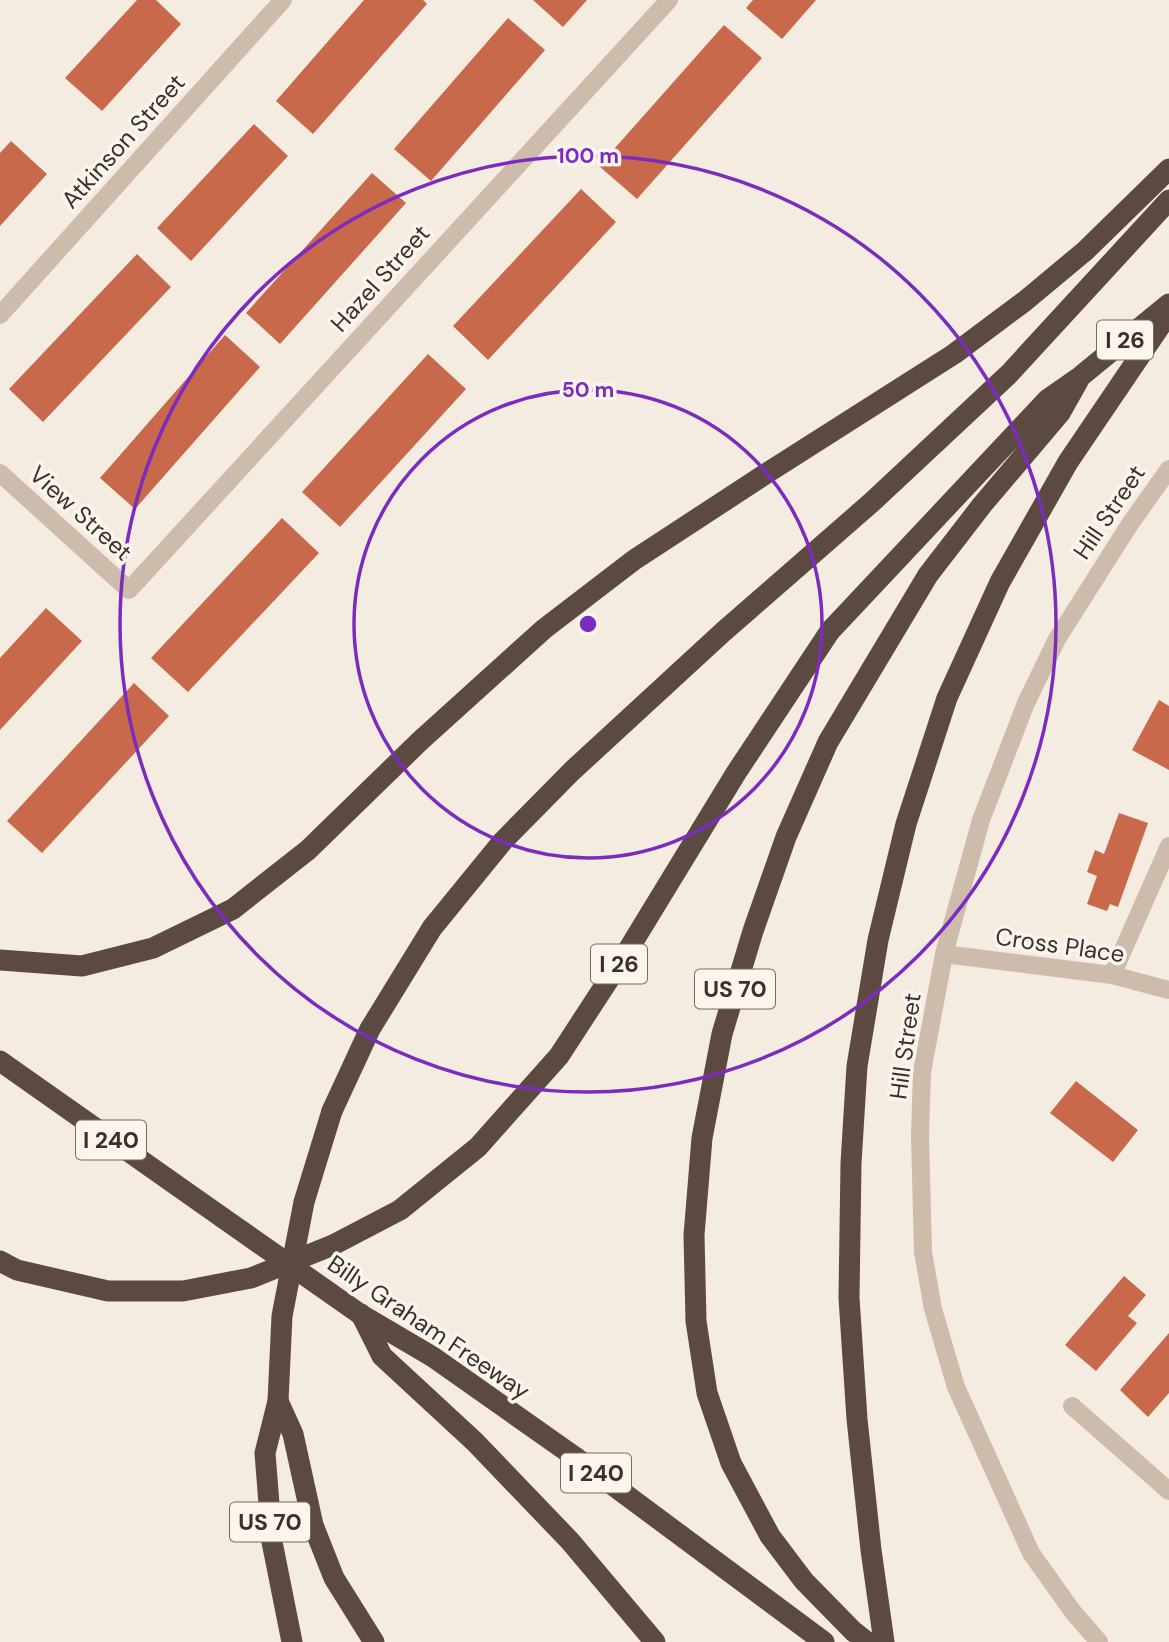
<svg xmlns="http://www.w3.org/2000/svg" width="1169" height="1642" font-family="'DM Sans',sans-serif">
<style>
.building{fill:#c8694b}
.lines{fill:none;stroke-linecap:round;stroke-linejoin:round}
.minor{stroke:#cdbbac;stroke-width:18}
.highway{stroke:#5c4a42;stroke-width:21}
.highway-bridge{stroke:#5c4a42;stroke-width:21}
.ring{fill:none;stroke:#7b2cbf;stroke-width:3.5}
.labels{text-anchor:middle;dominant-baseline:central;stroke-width:7;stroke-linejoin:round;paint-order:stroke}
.shield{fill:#fbf5ee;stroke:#756b66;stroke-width:2}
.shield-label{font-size:23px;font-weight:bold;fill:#3b302b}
.street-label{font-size:24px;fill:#3b302b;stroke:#fbf5ee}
.centre{fill:#7b2cbf;stroke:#fbf5ee;stroke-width:3.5}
.ring-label{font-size:21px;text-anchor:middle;font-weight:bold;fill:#7b2cbf;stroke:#fbf5ee;stroke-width:7;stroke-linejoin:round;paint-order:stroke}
</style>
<rect width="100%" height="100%" fill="#f4ebe1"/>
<path class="building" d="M137,0H156L181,24L102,111L65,78Z
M364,0H423L427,4L313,134L276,101Z
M533,0H587L563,27Z
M753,0H816L782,39L746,8Z
M508,18L545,50L431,181L394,149Z
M724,25L762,58L637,199L599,166Z
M254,124L288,156L191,261L157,228Z
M11,141L47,174L0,226V153Z
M372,173L406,203L280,344L246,313Z
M581,189L616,222L488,360L453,326Z
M137,254L171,287L43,422L9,389Z
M225,335L260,367L135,509L100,478Z
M428,354L466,389L340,527L302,492Z
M282,518L319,553L188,692L151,658Z
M46,608L82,641L0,730V658Z
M134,683L169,716L42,853L7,821Z
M1159,700L1169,706V770L1132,750Z
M1119,813L1148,823L1118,907L1110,904L1107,911L1087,904L1097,876L1087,872L1095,850L1104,854Z
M1076,1081L1138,1130L1113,1162L1050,1113Z
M1124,1276L1146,1295L1128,1316L1137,1323L1096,1371L1065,1345Z
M1169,1333V1393L1148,1417L1120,1390Z"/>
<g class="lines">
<path class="minor" d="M0,315L283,0
M0,473L129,590L669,0
M944,954L1112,975L1169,990
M1112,975L1169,846
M1072,1406L1169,1491
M1099,1642L1073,1612L1031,1553L956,1387L933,1309L923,1252L920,1136L922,1072L944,954L981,820L1026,703L1057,639L1130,524L1169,469"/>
<path class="highway" d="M0,960L82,966L153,948L233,909L308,850L420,741L544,629L634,560L767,473L954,354L1025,301L1085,251L1169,169
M0,1061L223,1218
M332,1111L370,1029L432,928L503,841L572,771L723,632L872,502L1009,374L1169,200
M0,1261L17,1270L108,1291H183L251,1278L333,1245L400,1210L478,1147L559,1056L628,950L736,773L830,631L1048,399L1081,376L1169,304
M360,1314L433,1357L575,1457L824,1642
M361,1314L382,1356L475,1442L570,1541L655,1642
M278,1401L293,1434L313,1525L334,1578L374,1642
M278,1401L265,1453L272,1542L292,1642
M867,1642L853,1631L804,1581L770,1536L731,1463L707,1393L696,1321L694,1235L702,1138L722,1034L753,931L786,837L828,742L928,575L982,505L1060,413L1078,381
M884,1642L871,1550L857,1419L849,1298L851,1163L857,1066L878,940L906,824L947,698L1000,582L1068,462L1169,313"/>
<path class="highway-bridge" d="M223,1218L360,1314
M278,1401L282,1316L304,1202L332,1111"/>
</g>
<g class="ring">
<circle cx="588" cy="624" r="234"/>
<circle cx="588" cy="624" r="468"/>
</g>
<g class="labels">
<g class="shield">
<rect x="1097" y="320.5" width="56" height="39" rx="5"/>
<rect x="591" y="944.5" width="56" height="39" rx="5"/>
<rect x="695" y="969.5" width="80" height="39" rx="5"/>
<rect x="76" y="1120.5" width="70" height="39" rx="5"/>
<rect x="561" y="1453.5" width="70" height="39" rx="5"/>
<rect x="230" y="1502.5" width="80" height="39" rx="5"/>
</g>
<g class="shield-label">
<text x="1125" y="340">I 26</text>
<text x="619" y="964">I 26</text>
<text x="735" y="989">US 70</text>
<text x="111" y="1140">I 240</text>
<text x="596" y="1473">I 240</text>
<text x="270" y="1522">US 70</text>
</g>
<g class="street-label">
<text transform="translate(123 141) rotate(-48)">Atkinson Street</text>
<text transform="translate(380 278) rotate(-48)">Hazel Street</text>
<text transform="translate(1109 512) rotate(-56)">Hill Street</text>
<text transform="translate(81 513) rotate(42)">View Street</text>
<text transform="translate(1060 945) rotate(8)">Cross Place</text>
<text transform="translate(905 1046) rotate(-82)">Hill Street</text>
<text transform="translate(429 1327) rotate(34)">Billy Graham Freeway</text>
</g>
</g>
<circle cx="588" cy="624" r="10" class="centre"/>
<g class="ring-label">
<text x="588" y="163">100 m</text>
<text x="588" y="397">50 m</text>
</g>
</svg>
